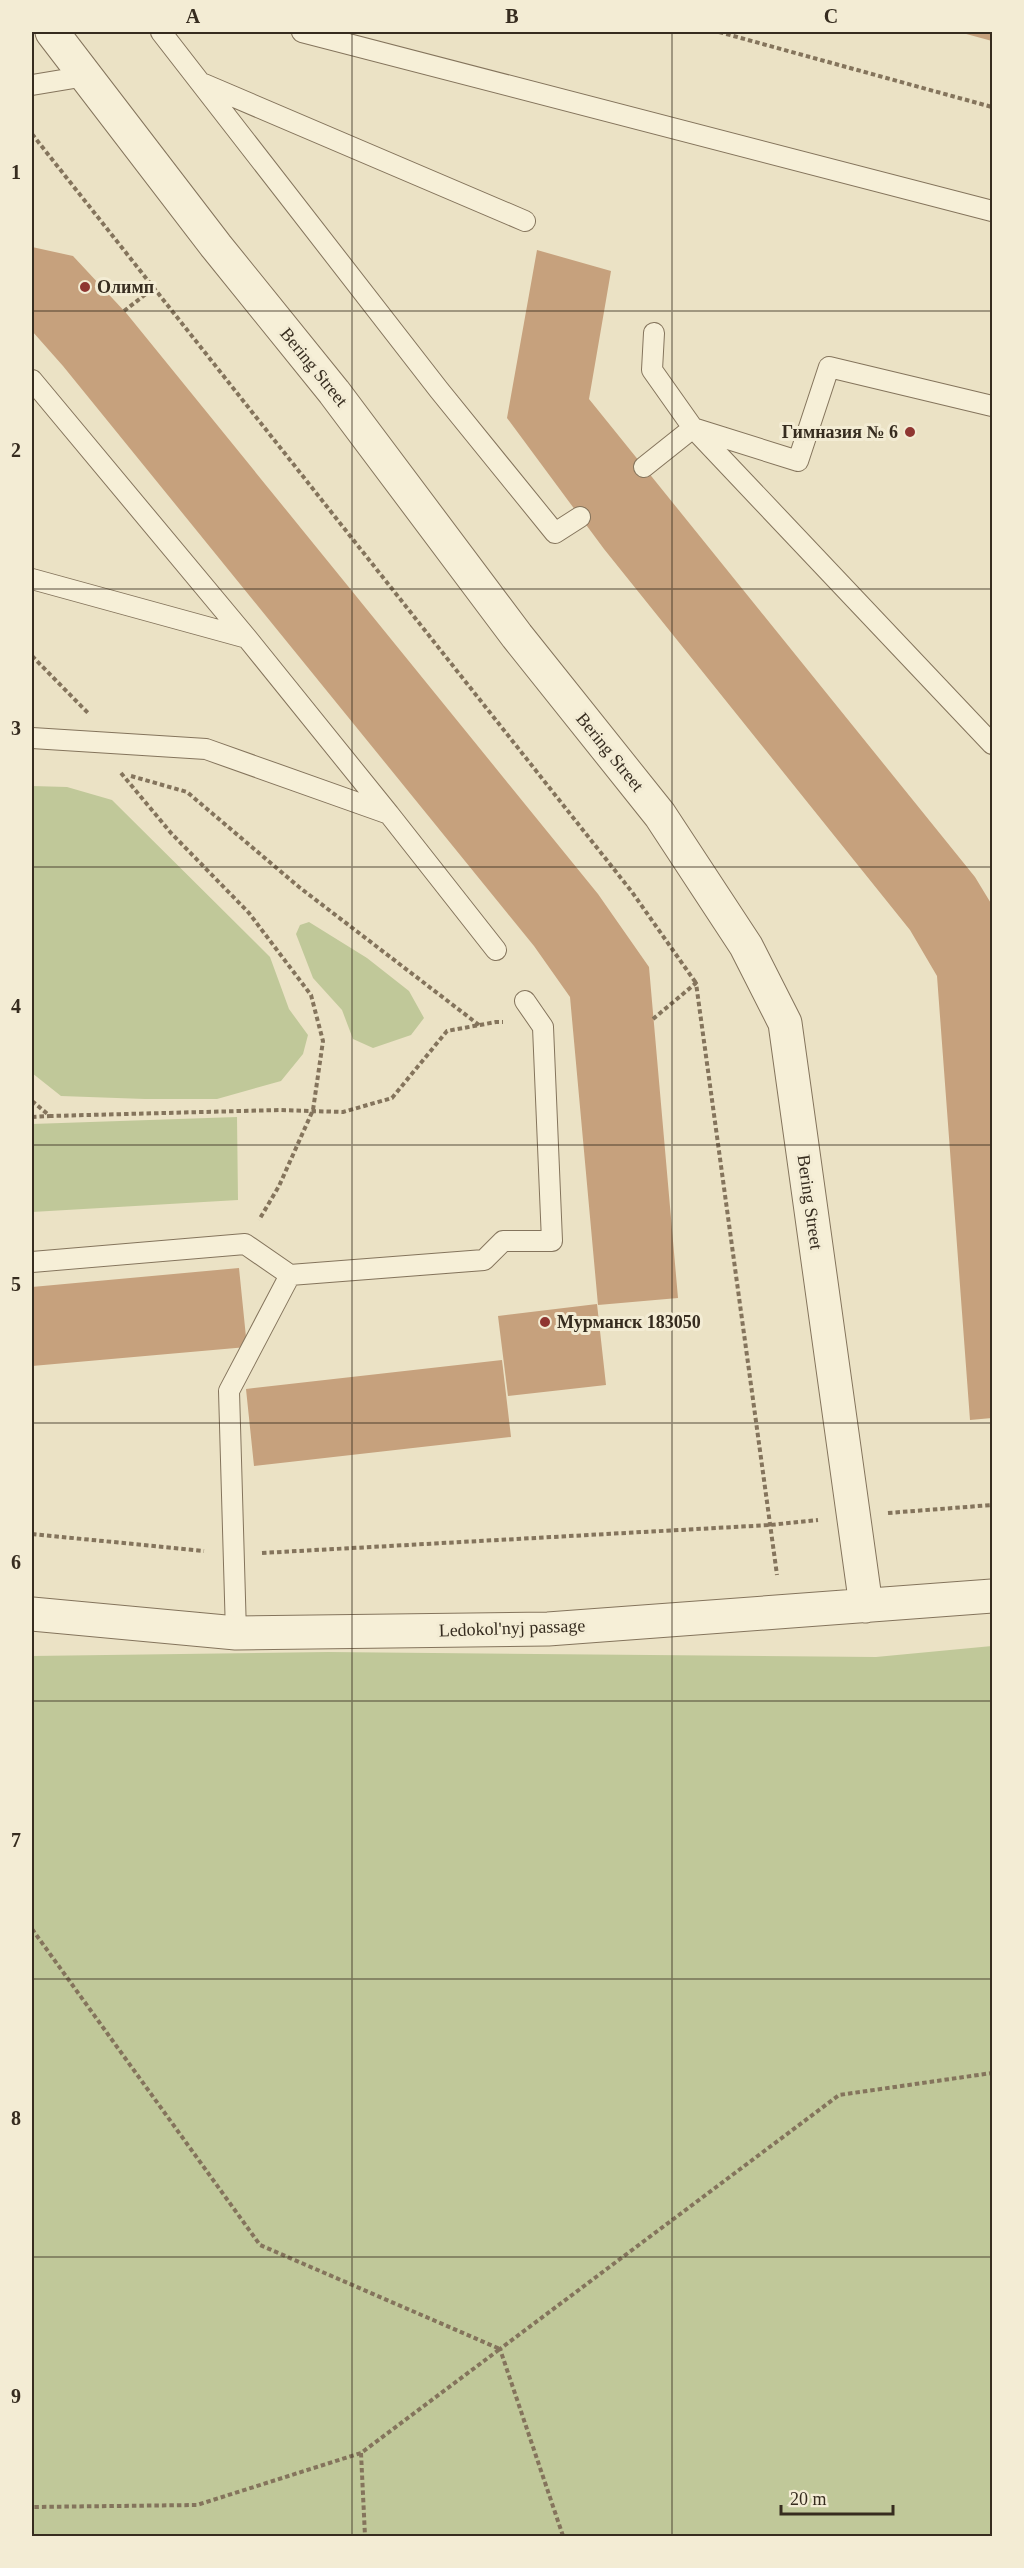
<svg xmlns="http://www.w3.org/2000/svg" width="1024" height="2568" font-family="'Times New Roman',serif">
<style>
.green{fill:#c0c899}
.building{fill:#c6a17d}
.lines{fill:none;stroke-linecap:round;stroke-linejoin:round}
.service-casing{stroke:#84745c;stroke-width:22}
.minor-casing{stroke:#84745c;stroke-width:35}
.path{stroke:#84745c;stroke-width:4;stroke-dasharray:4.5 3;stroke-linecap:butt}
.service{stroke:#f6efd7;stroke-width:20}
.minor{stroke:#f6efd7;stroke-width:33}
.grid{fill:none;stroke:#362c1f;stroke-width:1.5;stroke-opacity:0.55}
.poi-dot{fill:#8f3631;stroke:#f3ecd4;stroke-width:2}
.labels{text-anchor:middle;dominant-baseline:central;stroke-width:6;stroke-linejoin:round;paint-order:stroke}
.poi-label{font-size:18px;font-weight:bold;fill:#362c1f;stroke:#f3ecd4;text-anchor:start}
.street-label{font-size:18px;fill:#362c1f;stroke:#f3ecd4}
.neatline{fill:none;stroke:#362c1f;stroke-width:2}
.grid-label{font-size:20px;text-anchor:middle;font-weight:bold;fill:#362c1f}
</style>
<rect width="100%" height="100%" fill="#ebe2c5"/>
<path class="green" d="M32,786L67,787L112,800L270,957L289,1009L308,1035L303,1054L281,1081L217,1099H145L61,1096L32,1073Z
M309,922L367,958L409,991L424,1018L411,1035L373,1048L353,1039L342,1010L313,978L296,934L300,925Z
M237,1117L238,1200L32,1212V1124Z
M992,1646V2536H32V1656L328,1652L876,1657Z"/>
<path class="building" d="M959,32H992V41Z
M32,247L73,256L127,314L598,894L649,967L678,1298L598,1305L570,997L534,946L63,366L32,331Z
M537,250L611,271L589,399L975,877L992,905V1418L970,1420L937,976L910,930L604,549L507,418Z
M239,1268L247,1347L32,1366V1287Z
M597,1304L606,1385L508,1396L498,1316Z
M502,1360L511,1437L254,1466L246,1389Z"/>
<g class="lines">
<g class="service-casing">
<path id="service" d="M161,32L439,390L555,533L580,517
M302,32L992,211
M204,84L525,221
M32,85L86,76
M654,333L652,370L693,428L798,461L829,367L992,406
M32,380L247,638L389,814L206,749L32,738
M644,467L693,428L992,744
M32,579L247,638
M389,814L496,950
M32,1262L245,1244L290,1275L229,1391L236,1633
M290,1275L484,1260L503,1241H552L543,1027L525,1001"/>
</g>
<g class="minor-casing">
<path id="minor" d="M52,32L216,246L334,392L517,636L660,815L746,946L785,1023L866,1606
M32,1614L236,1633L548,1629L992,1596"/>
</g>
<path class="path" d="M719,32L992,107
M32,134L632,892L696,983
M124,311L155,287
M32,656L88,713
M121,773L171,833L249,913L311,995L323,1041L313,1110L279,1186L259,1220
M131,776L187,792L299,887L479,1025
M653,1019L696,983L777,1575
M32,1101L50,1116L279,1110L343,1112L392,1098L447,1031L496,1022H503
M32,1117L50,1116
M888,1513L992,1505
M32,1534L204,1551
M262,1553L770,1525L818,1520
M32,1929L260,2245L500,2349L361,2453L197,2505L32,2507
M361,2453L365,2536
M563,2536L500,2349L839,2095L992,2073"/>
<use href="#service" class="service"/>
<use href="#minor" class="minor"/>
</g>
<path class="grid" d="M352,32V2536M672,32V2536M32,311H992M32,589H992M32,867H992M32,1145H992M32,1423H992M32,1701H992M32,1979H992M32,2257H992"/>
<g class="poi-dot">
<circle cx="85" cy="287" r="6"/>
<circle cx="910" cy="432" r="6"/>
<circle cx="545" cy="1322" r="6"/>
</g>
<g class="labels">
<g class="poi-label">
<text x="97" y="287">Олимп</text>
<text x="898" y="432" text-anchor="end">Гимназия № 6</text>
<text x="557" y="1322">Мурманск 183050</text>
</g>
<g class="street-label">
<text transform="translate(314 367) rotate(51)">Bering Street</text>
<text transform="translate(610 752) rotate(51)">Bering Street</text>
<text transform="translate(810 1202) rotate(82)">Bering Street</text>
<text transform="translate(512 1628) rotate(-2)">Ledokol'nyj passage</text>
</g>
</g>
<rect width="1024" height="2568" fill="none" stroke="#f3ecd4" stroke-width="66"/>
<path d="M781 2505v9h112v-9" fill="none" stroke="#362c1f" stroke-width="3"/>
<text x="790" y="2505" font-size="18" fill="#362c1f" stroke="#f3ecd4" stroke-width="4.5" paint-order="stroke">20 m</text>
<rect x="33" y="33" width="958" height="2502" class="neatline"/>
<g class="grid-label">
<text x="193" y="23">A</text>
<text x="512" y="23">B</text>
<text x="831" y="23">C</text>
<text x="16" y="179">1</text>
<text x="16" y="457">2</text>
<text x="16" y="735">3</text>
<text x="16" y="1013">4</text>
<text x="16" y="1291">5</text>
<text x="16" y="1569">6</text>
<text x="16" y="1847">7</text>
<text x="16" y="2125">8</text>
<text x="16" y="2403">9</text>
</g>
</svg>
